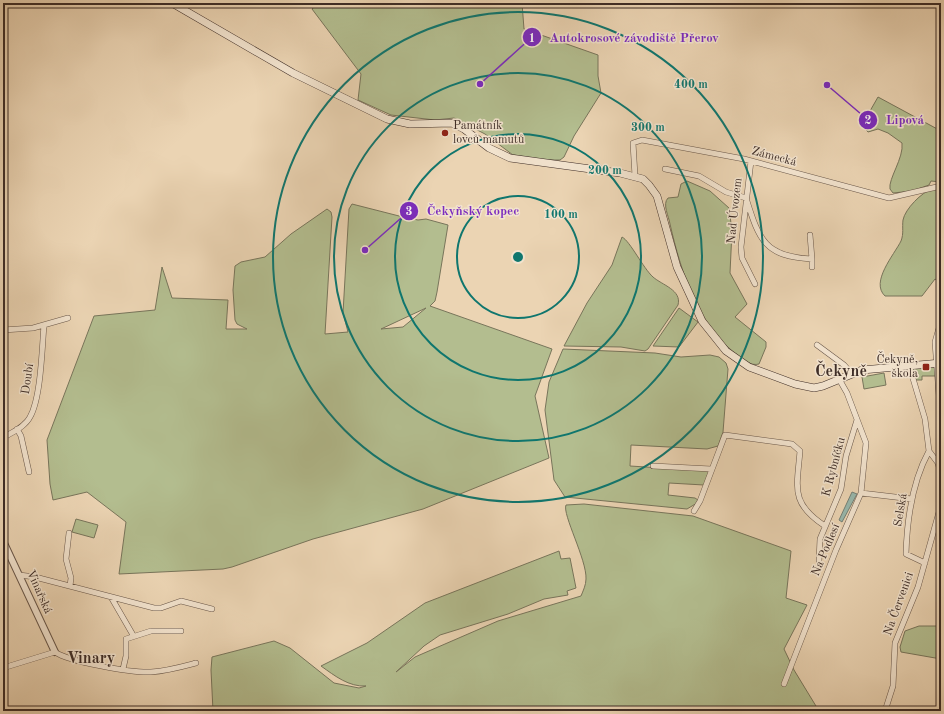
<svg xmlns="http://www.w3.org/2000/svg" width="944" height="714" font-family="'Old Standard TT',serif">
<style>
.green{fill:#b3bd8f;stroke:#78755b;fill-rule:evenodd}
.water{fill:#98b8ad;stroke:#748077}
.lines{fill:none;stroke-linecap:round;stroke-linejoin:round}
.stream{stroke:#748077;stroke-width:1}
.minor-casing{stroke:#69574a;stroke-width:6}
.tertiary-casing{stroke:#69574a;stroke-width:8}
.secondary-casing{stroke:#3e2d27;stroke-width:8}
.minor{stroke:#f2e3ce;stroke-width:5}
.tertiary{stroke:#f2e3ce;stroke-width:6}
.secondary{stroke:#f2e3ce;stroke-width:7}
.ring{fill:none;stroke:#0f766e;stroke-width:2}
.poi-dot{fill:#8f2418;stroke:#f2e3ce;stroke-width:1.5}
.labels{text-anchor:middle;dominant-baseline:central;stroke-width:3;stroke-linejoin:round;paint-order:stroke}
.poi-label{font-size:12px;fill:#3e2d27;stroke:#f2e3ce;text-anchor:start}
.street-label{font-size:12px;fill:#3e2d27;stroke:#f2e3ce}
.district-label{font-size:16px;font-weight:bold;fill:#3e2d27;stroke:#f2e3ce}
.centre{fill:#0f766e;stroke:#f2e3ce;stroke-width:2}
.ring-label{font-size:12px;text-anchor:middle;font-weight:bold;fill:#0f766e;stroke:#f2e3ce;stroke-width:3;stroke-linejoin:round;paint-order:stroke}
.leader{fill:none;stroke:#7b2cbf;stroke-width:1.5}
.callout-dot{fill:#7b2cbf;stroke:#f2e3ce;stroke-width:1.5}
.mark-label{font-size:12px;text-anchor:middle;font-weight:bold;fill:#fff}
.callout-label{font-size:13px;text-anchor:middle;font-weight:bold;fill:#7b2cbf;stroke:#f2e3ce;stroke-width:3;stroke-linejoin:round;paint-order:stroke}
</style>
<rect width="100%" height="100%" fill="#ebd4b3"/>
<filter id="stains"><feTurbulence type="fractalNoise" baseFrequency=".005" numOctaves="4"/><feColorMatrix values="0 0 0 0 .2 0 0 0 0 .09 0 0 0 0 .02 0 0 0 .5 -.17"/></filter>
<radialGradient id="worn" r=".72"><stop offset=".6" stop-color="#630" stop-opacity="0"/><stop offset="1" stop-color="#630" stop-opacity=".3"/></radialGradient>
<path class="green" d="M319,3H522L524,29L598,55V76L601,93L574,136L564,157L560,160H546L513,155L485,134L454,118L435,120L391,115L358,100L361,74L312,9Z
M878,97L941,131V182L931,181L929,185L912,191L893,193L890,189C888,179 904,158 902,143L888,133L878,129L868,132L862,125Z
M687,181L710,191L729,208L732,231L730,273L747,304L735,317L766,342V347L759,364C751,366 746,361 740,357C698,327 681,272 670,224C669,217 662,204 668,198L678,197L681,184Z
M941,188V265L937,273L941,275V283L935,279L922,296H885C870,282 894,255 901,241C904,233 902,228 903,220C905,209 922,192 932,189C935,188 938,189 941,188Z
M352,204L403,217L418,220L426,219L448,225L437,292L435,301L430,306L552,349L535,396L549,458L423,509L313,539L232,567L223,569L119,574L126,522L87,492L53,500L50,484L47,440L94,316L155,310L162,267L172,298L228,300L226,329H247L237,324L235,320L233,290L235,266L241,262L265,257L291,234L327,209L331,212L332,217L325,334L348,332L343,313L349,209ZM426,308L403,327L381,329Z
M622,237C630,241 643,268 653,277C662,285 682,290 678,305L648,349L645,351L621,347L564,346L587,303L612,265Z
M679,308L698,322L679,347L653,346Z
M563,349L655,353L681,357L710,355L719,357L726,363L728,369L723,432L718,446L707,449L631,445L630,466L709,471L704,485L669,483L668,495L695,498L698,500L697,503L687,509L565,497L554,480L545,410L549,382Z
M930,367L936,368L937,376H922V380H915L912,368Z
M884,373L886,385L864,389L862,377Z
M584,504L693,516L791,551L786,598L807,605L784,649L794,670L819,711H213L211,670L212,657L274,641L290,648L334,683L359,688L366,686C349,687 335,676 321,666L367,643L425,603L559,551L561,559L570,558L576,588L567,591L568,595L544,599L508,614L440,635L424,646L396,672L415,657L498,621L581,596C583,591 586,585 586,579C587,560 562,514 566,505Z
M76,519L98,525L94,538L72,532Z
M919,626H941V659L901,652L900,647L905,631Z"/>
<path class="water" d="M852,492L857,494L842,522L839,520Z"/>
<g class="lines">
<path class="stream" d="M3,389V392"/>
<g class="minor-casing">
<path id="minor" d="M751,161L741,247L742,258L755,284
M665,169L699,176L726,192L746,198C759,239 764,257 812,259L810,235
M635,176L633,143L642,140L744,159L889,198L941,186
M812,259V267
M941,321L935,342L941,422
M3,330L33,328L68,318
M817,345L844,365L851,373
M909,365L925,419L929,451L938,463
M17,429L21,436L29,472
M941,436L938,463L941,475
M3,438C12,432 25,427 30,417C41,398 42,348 44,325
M653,466L711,469
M861,493L912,499
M694,511L700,501L725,435L792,444L800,451C797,488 790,503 825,526
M69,533L66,559L71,578L70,586
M819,561L820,539L841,489L846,456L857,420
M925,563L906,554C907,519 912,482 929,451
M19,575L35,577L154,608H161L181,601L212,609
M111,597L133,635
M3,668L55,652C69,662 133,673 151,672C167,671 181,667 196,663
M123,669L126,656V639L151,631H181
M784,684L836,550L861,493L866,443L847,393L839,379
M885,711L893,686L895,643L918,587L941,505"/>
</g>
<g class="tertiary-casing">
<path id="tertiary" d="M3,541L55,652"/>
</g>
<g class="secondary-casing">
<path id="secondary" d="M172,3L293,73L387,119L410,124L452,123L464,129L489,148L510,158L620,173L643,179L649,185L657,196L677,267L702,321L726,351L749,367L795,384L814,388L823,386L862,370L941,363"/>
</g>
<use href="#minor" class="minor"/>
<use href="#tertiary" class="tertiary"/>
<use href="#secondary" class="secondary"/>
</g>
<g class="ring">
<circle cx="518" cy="257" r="61"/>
<circle cx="518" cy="257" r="123"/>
<circle cx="518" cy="257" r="184"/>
<circle cx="518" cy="257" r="245"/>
</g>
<g class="poi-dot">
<circle cx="445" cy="133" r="4"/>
<rect x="922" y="363" width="8" height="8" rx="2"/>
</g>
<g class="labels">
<g class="poi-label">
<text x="453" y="126">Památník<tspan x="453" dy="14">lovců mamutů</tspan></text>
<text x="918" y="360" text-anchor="end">Čekyně,<tspan x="918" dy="14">škola</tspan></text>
</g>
<g class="street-label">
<text transform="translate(774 157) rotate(15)">Zámecká</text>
<text transform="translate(735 211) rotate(-84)">Nad Úvozem</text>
<text transform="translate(28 379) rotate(-82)">Doubí</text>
<text transform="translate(834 467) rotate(-75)">K Rybníčku</text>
<text transform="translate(901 510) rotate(-81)">Selská</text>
<text transform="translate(826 550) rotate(-67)">Na Podlesí</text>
<text transform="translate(39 592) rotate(66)">Vinařská</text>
<text transform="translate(899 604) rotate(-70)">Na Červenici</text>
</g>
<g class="district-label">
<text x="841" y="372">Čekyně</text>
<text x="91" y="659">Vinary</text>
</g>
</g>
<circle cx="518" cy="257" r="6" class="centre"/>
<g class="ring-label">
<text x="691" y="88">400 m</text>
<text x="648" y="131">300 m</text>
<text x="605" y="174">200 m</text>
<text x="561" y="218">100 m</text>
</g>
<path class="leader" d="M480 84L532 37M827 85L868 120M365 250L409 211"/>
<g class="callout-dot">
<circle cx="480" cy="84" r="4"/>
<circle cx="827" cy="85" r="4"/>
<circle cx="365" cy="250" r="4"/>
<circle cx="532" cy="37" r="10"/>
<circle cx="868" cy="120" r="10"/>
<circle cx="409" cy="211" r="10"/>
</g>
<g class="mark-label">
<text x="532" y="42">1</text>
<text x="868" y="124">2</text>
<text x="409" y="215">3</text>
</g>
<g class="callout-label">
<text x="634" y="42">Autokrosové závodiště Přerov</text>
<text x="905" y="124">Lipová</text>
<text x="473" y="215">Čekyňský kopec</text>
</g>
<rect width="944" height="714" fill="none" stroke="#ebd4b3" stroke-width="16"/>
<rect x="4" y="4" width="936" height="706" fill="none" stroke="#3e2d27" stroke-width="2"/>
<rect x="8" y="8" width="928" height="698" fill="none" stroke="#3e2d27"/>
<rect width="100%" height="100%" filter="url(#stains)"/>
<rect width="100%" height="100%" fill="url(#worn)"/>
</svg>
